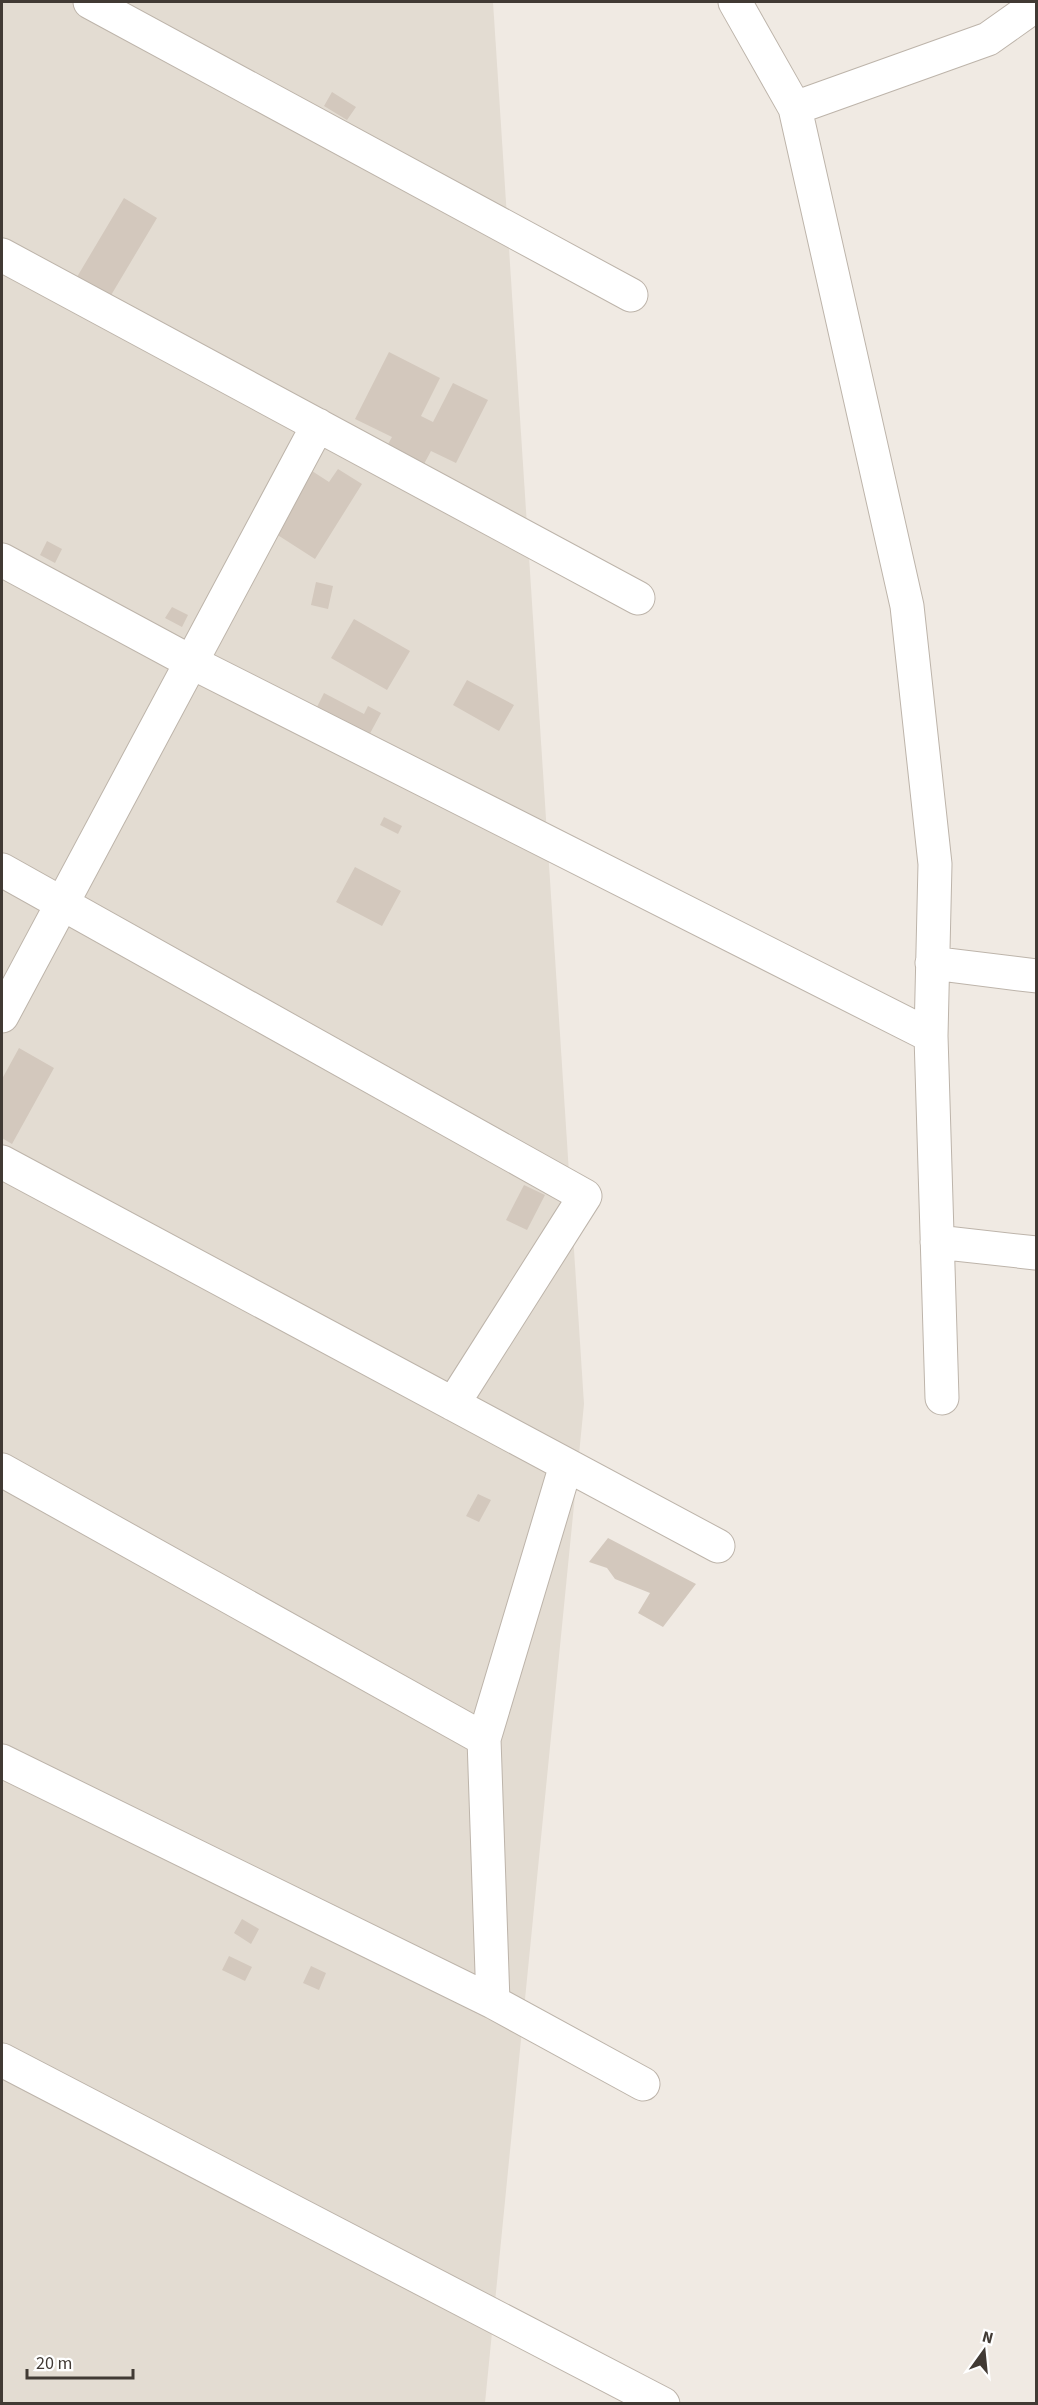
<svg xmlns="http://www.w3.org/2000/svg" width="1038" height="2405" font-family="'Source Sans 3',sans-serif">
<style>
.residential{fill:#e3dcd2}
.building{fill:#d3c8bd}
.lines{fill:none;stroke-linecap:round;stroke-linejoin:round}
.street-casing{stroke:#bdb4aa;stroke-width:35}
.street{stroke:#fff;stroke-width:33}
</style>
<rect width="100%" height="100%" fill="#f0eae3"/>
<path class="residential" d="M2,2H493L584,1404L485,2403L2,2404Z"/>
<path class="building" d="M332,92L356,107L347,120L324,106Z
M124,198L157,218L107,302L74,282Z
M389,352L440,378L421,416L433,422L453,383L488,400L456,463L431,451L424,464L387,446L392,437L355,419Z
M338,469L362,484L315,559L273,532L312,471L329,482Z
M47,541L62,549L55,563L40,555Z
M316,582L333,586L328,609L311,605Z
M172,607L188,615L182,627L165,618Z
M354,619L410,651L387,690L331,658Z
M467,680L514,705L499,731L453,705Z
M324,693L364,714L368,706L381,713L367,739L315,711Z
M384,817L402,826L398,834L380,825Z
M355,867L401,891L382,926L336,902Z
M19,1048L54,1068L12,1144L2,1138V1079Z
M524,1185L545,1195L527,1230L506,1220Z
M478,1494L491,1500L479,1522L466,1516Z
M608,1538L696,1584L663,1627L638,1613L650,1593L615,1579L607,1568L589,1562Z
M242,1919L259,1929L251,1944L234,1933Z
M229,1956L252,1967L245,1981L222,1970Z
M311,1966L326,1973L319,1990L303,1983Z"/>
<g class="lines">
<g class="street-casing">
<path id="street" d="M90,2L631,295
M735,2L795,108L907,606L935,864L931,1036L942,1398
M795,108L988,39L1036,5
M2,255L638,598
M2,560L191,662L931,1036
M2,870L585,1196L453,1404
M932,963L1036,976
M2,1016L318,425
M2,1162L718,1546
M937,1242L1036,1253
M2,1470L484,1739
M2,1761L493,2002L643,2084
M493,2002L484,1739L566,1465
M2,2060L663,2404"/>
</g>
<use href="#street" class="street"/>
</g>
<rect width="1038" height="2405" fill="none" stroke="#413a34" stroke-width="6"/>
<g transform="translate(984 2351) rotate(15)" stroke="#ffffff" stroke-width="4.5" paint-order="stroke">
<path d="M0-4.5L10 22L0 15L-10 22Z" fill="#413a34"/>
<text y="-9" font-size="16" font-weight="bold" text-anchor="middle" fill="#413a34">N</text>
</g>
<path d="M27 2369v9h106v-9" fill="none" stroke="#413a34" stroke-width="3"/>
<text x="36" y="2369" font-size="18" fill="#413a34" stroke="#ffffff" stroke-width="4.5" paint-order="stroke">20 m</text>
</svg>
